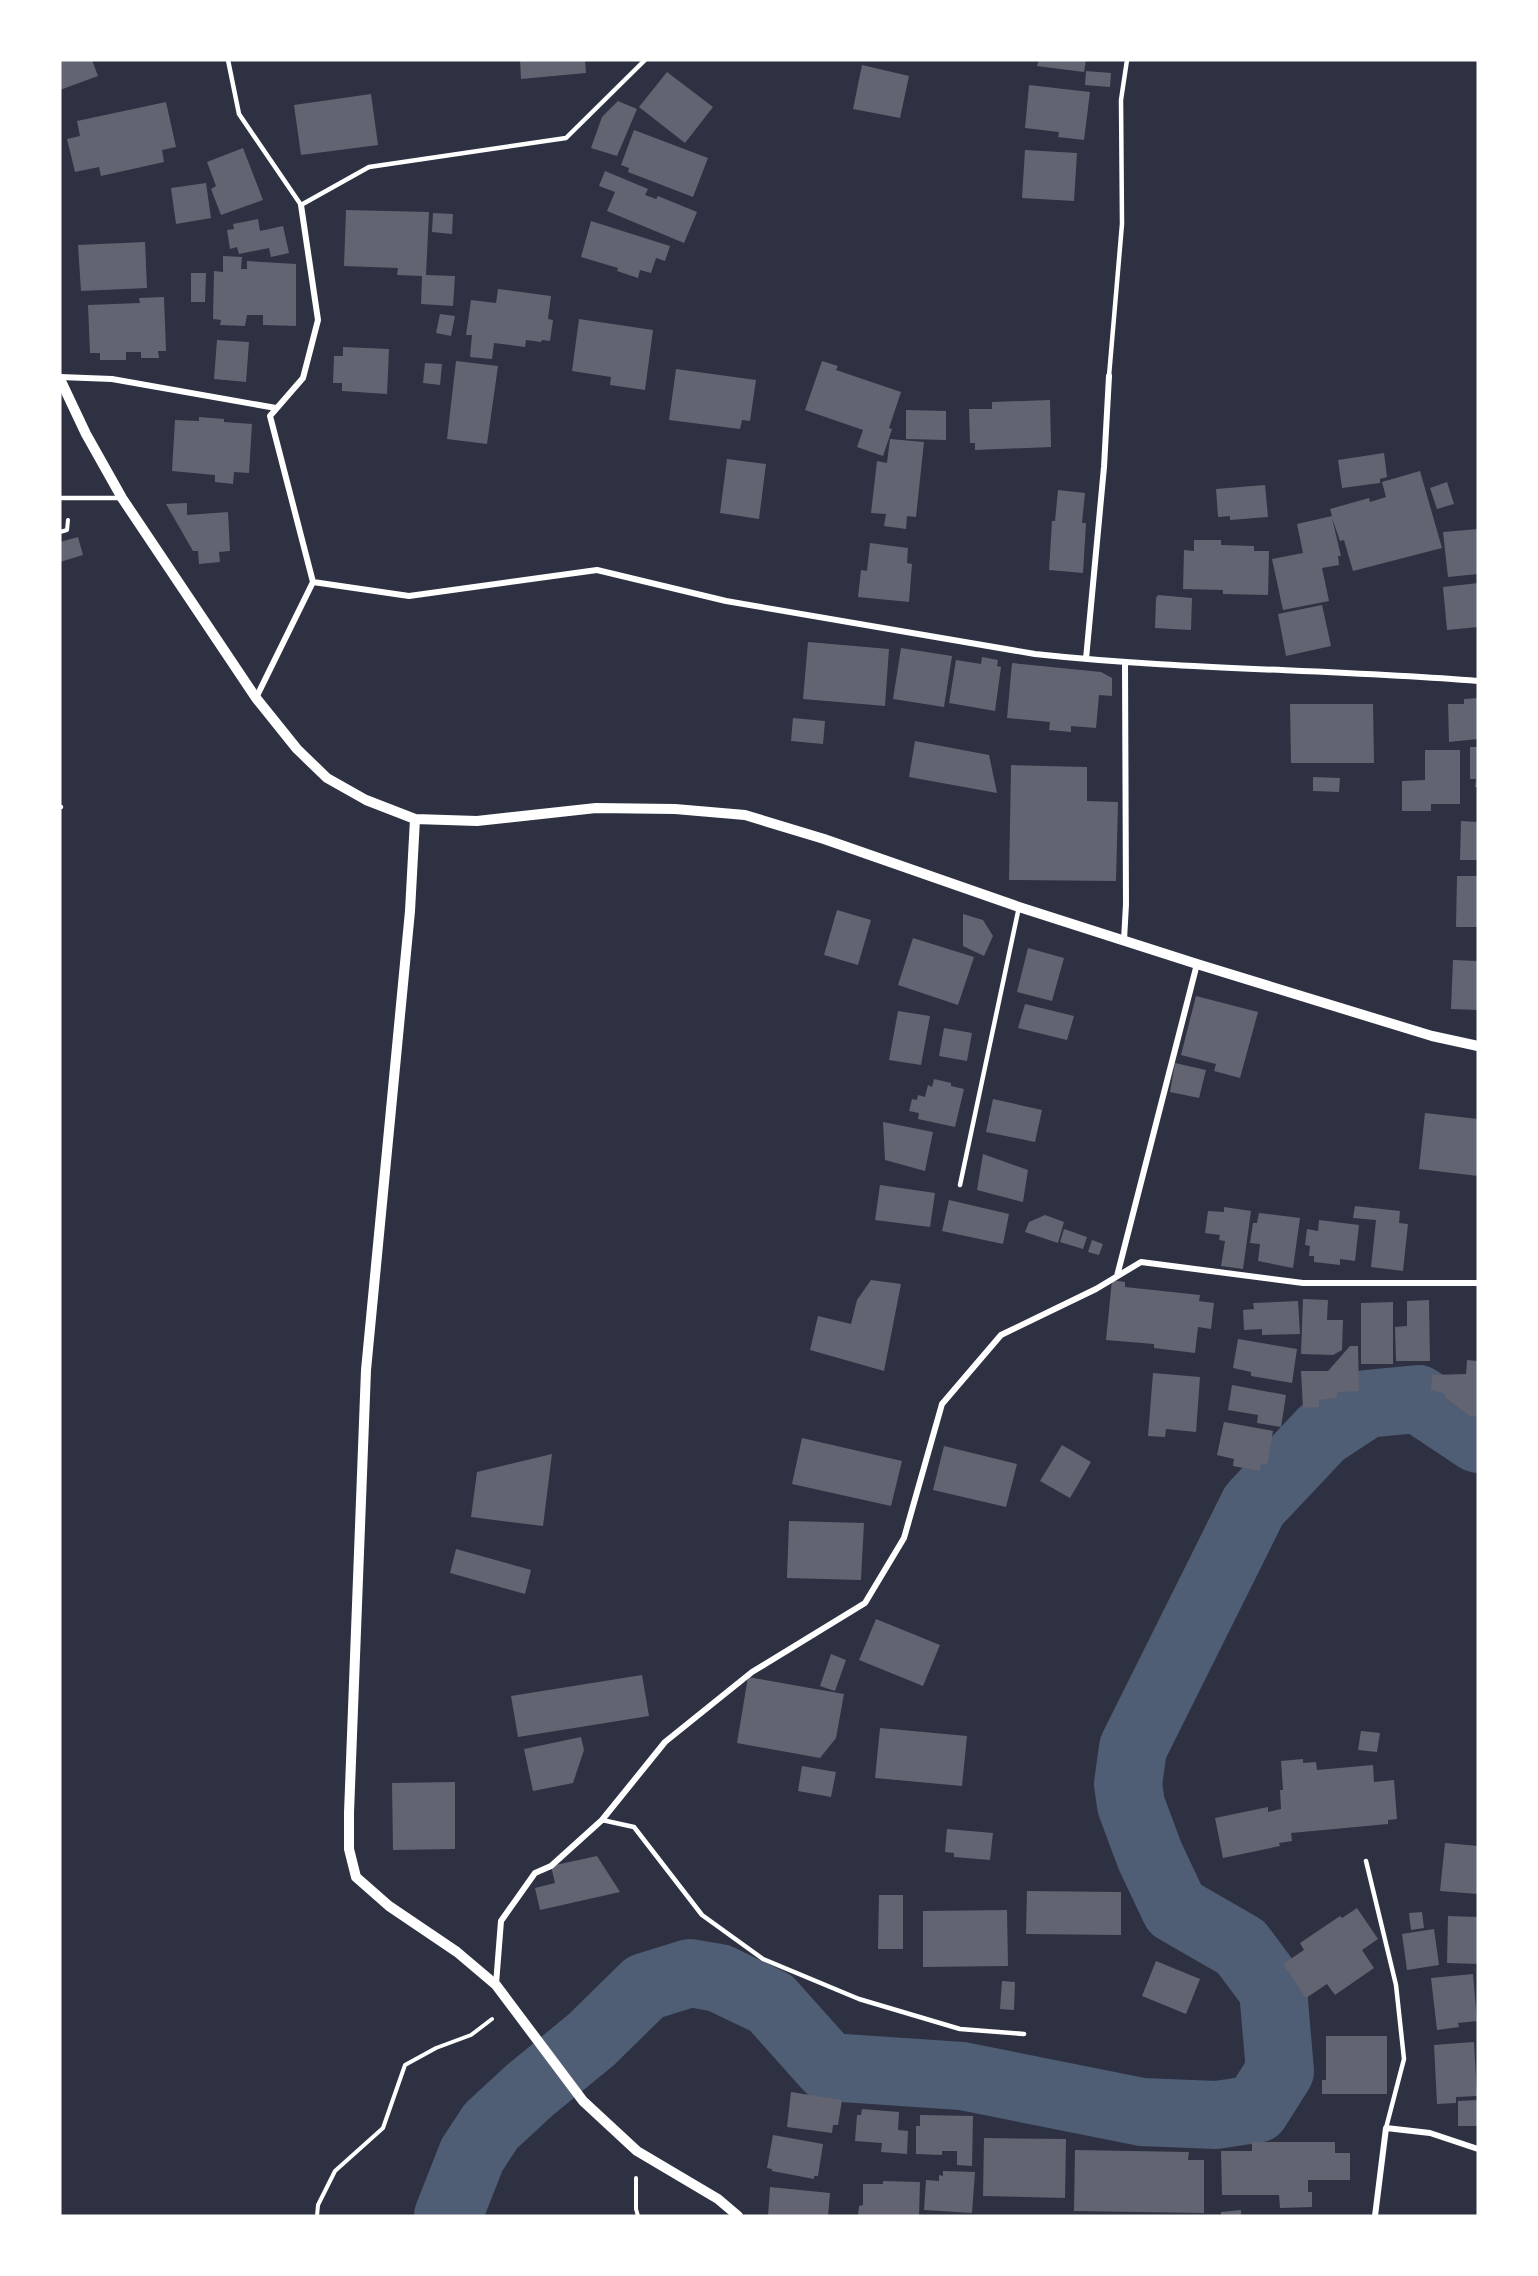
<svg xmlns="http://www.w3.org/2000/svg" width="1538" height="2276" font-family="Mulish,sans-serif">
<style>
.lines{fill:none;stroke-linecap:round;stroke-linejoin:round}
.river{stroke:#4f5d75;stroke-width:68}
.building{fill:#626471}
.path{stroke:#fff;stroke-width:4}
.service{stroke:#fff;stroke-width:4.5}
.minor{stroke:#fff;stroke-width:6}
.tertiary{stroke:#fff;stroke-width:10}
</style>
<rect width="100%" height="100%" fill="#2d3142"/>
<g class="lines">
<path class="river" d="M448,2216L472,2155L491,2126L530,2090L591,2040L645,1987L690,1973L719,1978L771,2003L828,2067L962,2076L1142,2112L1216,2115L1256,2109L1280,2071L1273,1990L1241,1947L1175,1909L1150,1856L1131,1805L1128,1784L1133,1748L1254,1505L1322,1433L1366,1404L1418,1399L1478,1439"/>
</g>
<path class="building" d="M60,60H92L98,76L60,90Z
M520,60H585L586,73L521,79Z
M1039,60H1086L1084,72L1037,66Z
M862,65L909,76L900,118L853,109Z
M1086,71L1111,73L1110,87L1085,85Z
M667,72L713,107L685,143L639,107Z
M1029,85L1090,92L1084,140L1058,137L1059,132L1025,128Z
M371,94L378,145L301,155L294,105Z
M618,101L637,109L617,156L591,148L602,117Z
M166,102L176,147L162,150L164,162L101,176L99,167L75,172L67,139L80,136L77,121Z
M634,130L708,158L693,197L628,172L629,168L621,165Z
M243,148L263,200L221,215L211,189L216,186L207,162Z
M1025,150L1077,153L1074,201L1022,198Z
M605,171L648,189L645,195L656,199L658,196L697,212L684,243L607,211L615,192L599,186Z
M206,183L211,218L176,224L171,188Z
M346,210L429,212L426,275L455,276L453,306L421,304L422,276L397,275L398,268L344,266Z
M433,213L453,214L452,234L432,232Z
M258,219L260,231L283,226L289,253L271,257L269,248L239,254L237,247L230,249L227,230L234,229L233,224Z
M591,221L670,246L665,261L656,258L651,273L640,270L638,278L617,271L618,268L581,257Z
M145,242L147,288L81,291L78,245Z
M223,256L242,257L241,269H247V261L296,264V326L263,325V315H247L245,326L220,325L221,320L213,319L214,271L223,272Z
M191,273H206L205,302H191Z
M498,289L551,296L548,319L553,320L550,341L542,340L541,342L526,340L525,347L494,343L492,359L470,357L472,335H466L471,300L496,303Z
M164,297L166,351H158L159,358H141V352H126V360H100V353H90L88,305L140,303L139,298Z
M440,314L455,316L451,336L436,333Z
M579,319L653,330L645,390L610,385L611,377L572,371Z
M217,340L249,342L246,382L214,379Z
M343,347L389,349L387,394L342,391V383H333L334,356H343Z
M456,361L498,366L487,444L447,439Z
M822,361L838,366L836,370L901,392L889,428L892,429L883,456L857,447L863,430L805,410Z
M425,363L442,364L440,385L423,383Z
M676,369L756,380L750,421L742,420L740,429L669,420Z
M1050,400L1051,447L975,450V443H970L969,409H992V402Z
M906,410L946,411V440L906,439Z
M199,417L224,419V422L252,424L249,473L234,472L233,484L215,482V475L172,471L175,420L199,421Z
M890,439L924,442L916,517L907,516L906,529L884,526L886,514L871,513L877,461L887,463Z
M1384,453L1387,477L1380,479V483L1342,488L1338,460Z
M727,459L766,464L759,519L720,513Z
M1420,471L1442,548L1353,571L1344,540L1340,541L1332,518L1341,556H1338L1339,565L1322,568L1329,601L1283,610L1272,559L1303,553L1297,524L1332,516L1330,509L1369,498L1370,502L1386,497L1382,482Z
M1447,482L1454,504L1437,509L1430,488Z
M1265,485L1268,517L1230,520V516L1218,517L1216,489Z
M1058,490L1085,493L1082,523H1086L1083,573L1049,570L1052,521H1055Z
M187,503V515L228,512L230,551L219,552L220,562L199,564L198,551H193L166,504Z
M1478,529V574L1448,577L1443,532Z
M78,537L83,555L60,562V542Z
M1194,540H1221V545L1254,546V551H1269L1268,595L1223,594V590L1183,589L1184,550L1194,551Z
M870,543L908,548L907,563L912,564L909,602L858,597L861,570L867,571Z
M1478,583V627L1447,630L1443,587Z
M1158,595L1192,598L1191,630L1155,628L1156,598Z
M1322,605L1331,646L1286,656L1278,614Z
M808,642L889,649L885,706L803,699Z
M901,648L952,656L944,707L893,699Z
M982,657L998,660L997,666L1001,667L995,711L949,703L956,660L981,664Z
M1012,663L1101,672L1112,678V696L1099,695L1096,728L1071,726V732L1049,730L1050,722L1007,718Z
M1478,698V739L1449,742L1448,704H1464V699Z
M1290,704H1373L1374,763H1291Z
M793,718L825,721L823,744L791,741Z
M915,741L989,755L997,793L909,777Z
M1470,747H1478V787H1475L1476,779H1470Z
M1425,750H1460V804H1431V811H1402V781L1425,780Z
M1011,765L1087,767V801L1118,802L1116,881L1009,880Z
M1313,777L1340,778L1339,792L1313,791Z
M1461,821L1478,822V860H1460Z
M1457,876H1478V927H1456Z
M837,910L871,920L858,965L824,955Z
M963,914L983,920L993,936L984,956L963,946Z
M913,938L974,957L958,1005L898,985Z
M1028,948L1064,958L1052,1001L1017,992Z
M1453,960L1478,961V1010L1451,1009Z
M1196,996L1258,1012L1240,1078L1214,1071L1216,1064L1181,1055Z
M1025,1004L1074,1016L1067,1040L1018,1028Z
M898,1011L930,1016L921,1065L889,1060Z
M944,1028L972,1033L967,1061L939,1056Z
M1175,1063L1206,1070L1199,1098L1170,1092Z
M934,1079L951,1083V1086L964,1089L955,1127L918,1119L919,1113L909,1111L912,1099L917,1100L918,1095L925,1097L928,1085L932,1087Z
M993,1099L1042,1110L1035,1142L986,1132Z
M1425,1113L1478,1119V1176L1419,1169Z
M883,1122L933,1132L925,1171L885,1160Z
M983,1154L1028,1170L1023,1202L977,1190Z
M880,1185L935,1193L930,1227L875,1220Z
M949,1200L1009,1214L1003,1244L942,1231Z
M1355,1206L1400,1211L1399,1223L1408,1224L1403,1271L1371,1267L1376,1220L1353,1218Z
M1224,1207L1251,1211L1243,1269L1221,1266L1225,1241L1219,1240L1220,1235L1205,1233L1208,1211L1224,1212Z
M1259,1213L1300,1218L1293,1268L1258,1261L1260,1244L1250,1243L1253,1223H1257Z
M1045,1215L1064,1222L1058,1243L1025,1232L1029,1222Z
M1319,1220L1359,1225L1355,1261L1340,1259V1265L1314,1262V1256H1309L1310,1246L1305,1245L1307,1229L1318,1231Z
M1064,1229L1087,1237L1083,1249L1060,1242Z
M1092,1240L1103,1244L1099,1255L1088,1252Z
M871,1280L901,1284L884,1371L810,1350L818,1316L851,1324L857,1300Z
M1112,1280L1125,1282V1287L1200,1295L1199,1301L1214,1303L1211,1329L1198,1327L1195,1353L1154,1348V1344L1106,1340Z
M1303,1299L1328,1300L1327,1320H1343L1342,1350L1333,1355L1301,1354Z
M1429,1300L1430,1361H1396L1395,1327L1407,1326V1301Z
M1298,1301L1300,1334L1262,1335V1329L1244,1330L1243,1310L1254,1309L1253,1303Z
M1393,1302V1364H1361V1303Z
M1238,1339L1297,1349L1292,1383L1251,1376V1372L1233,1368Z
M1350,1346H1358L1359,1391L1337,1392V1398L1319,1400V1407L1303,1408L1301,1371H1328Z
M1467,1360L1478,1361V1416L1471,1417L1446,1398L1444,1393L1431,1390L1432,1375L1466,1374Z
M1153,1373L1200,1377L1196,1432L1166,1429L1165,1437L1148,1436Z
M1232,1385L1286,1395L1281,1427L1257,1423L1258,1415L1228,1410Z
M1224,1422L1273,1431L1267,1465L1261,1463L1260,1471L1233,1466L1234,1459L1217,1455Z
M802,1438L902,1461L891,1506L792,1484Z
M1062,1445L1091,1462L1070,1498L1040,1481Z
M944,1446L1017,1464L1006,1507L933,1490Z
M552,1454L543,1526L471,1517L477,1472Z
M789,1521L864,1523L861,1580L787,1578Z
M456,1549L531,1570L525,1594L450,1573Z
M876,1619L940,1645L923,1686L859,1660Z
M831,1654L846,1660L835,1691L820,1686Z
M642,1675L649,1716L518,1737L511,1696Z
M748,1677L844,1694L836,1738L820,1758L737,1743Z
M880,1728L967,1736L962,1786L875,1778Z
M1361,1731L1380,1733L1377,1752L1358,1750Z
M581,1737L584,1750L573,1783L533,1791L524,1749Z
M1303,1759V1763L1316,1762L1317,1770L1373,1765L1374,1782L1394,1780L1397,1819L1388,1820V1824L1291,1833L1292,1841L1279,1843L1280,1846L1223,1858L1215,1818L1268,1807V1812L1281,1809L1280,1790H1283L1281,1761Z
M802,1766L836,1772L831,1797L798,1791Z
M455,1782V1849L393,1850L392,1783Z
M947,1829L993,1833L990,1860L954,1857V1853L945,1852Z
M1445,1843L1478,1846V1894L1440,1891Z
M597,1856L620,1892L540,1910L535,1888L555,1883L551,1866Z
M1027,1891L1121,1892V1935L1026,1934Z
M879,1895H903V1949H878Z
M1357,1908L1378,1939L1362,1950L1374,1968L1335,1995L1327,1984L1306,1998L1283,1964L1304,1950L1300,1943L1340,1916L1342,1918Z
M1007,1910L1008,1966L923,1967V1911Z
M1422,1912L1424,1928L1411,1930L1409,1913Z
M1448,1916L1478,1917V1964L1447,1963Z
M1434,1929L1439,1965L1407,1970L1402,1934Z
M1156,1961L1200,1979L1186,2014L1142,1996Z
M1473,1974L1477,2021L1458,2023L1459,2027L1437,2030L1431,1978Z
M1002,1981L1015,1982L1014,2010L1000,2009Z
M1326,2036H1387V2094H1322V2080H1326Z
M1474,2042L1477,2096L1456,2097V2103L1437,2104L1434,2045Z
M791,2092L842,2100L838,2125H833L832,2133L787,2127Z
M1478,2100V2126H1458V2101Z
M862,2109L899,2112L898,2130L908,2131L907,2154L881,2152L882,2143L855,2141L857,2115H861Z
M920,2115L973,2116L972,2166L957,2165V2151H942V2155L916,2154V2126H920Z
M773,2135L823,2144L818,2176H814V2179L772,2171V2169L767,2168Z
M984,2138L1066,2139L1065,2198L983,2196Z
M1252,2142H1335V2153H1350V2180H1308V2192H1312V2207L1280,2208L1279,2195H1222L1221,2151H1252Z
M1075,2150L1189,2152L1188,2160H1204V2213L1074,2211Z
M943,2171L975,2172L972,2213L924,2210L926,2180L939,2181V2175L943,2176Z
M883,2181L920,2182L919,2216H858L859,2206L863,2205V2184H883Z
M770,2187L830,2193L828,2216H768Z
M1241,2210V2216H1221V2212Z"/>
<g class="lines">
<path class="path" d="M60,532L67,530L68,520
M636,2178V2209L638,2216
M317,2216L318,2205L335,2171L383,2128L405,2065L436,2048L471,2035L492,2019"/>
<path class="service" d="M228,60L239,114L301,205L369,167L566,138L645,60
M1109,376L1122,224L1121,100L1127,60
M60,498H120
M60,807H61
M960,1185L1019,907
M602,1820L634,1827L702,1915L763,1959L859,1999L960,2029L1024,2034
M1366,1861L1396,1985L1404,2059L1386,2128"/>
<path class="minor" d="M60,377L112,379L276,408
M313,582L409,596L597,570L726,601L1035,654C1182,670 1330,669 1478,681
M1086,659L1104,467L1109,376
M256,698L313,582L270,416L303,378L318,320L301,205
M1124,940L1126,904L1125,662
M1117,1276L1197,964
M496,1984L501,1921L535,1873L551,1866L602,1820L665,1742L752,1672L865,1603L904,1538L942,1404L1001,1335L1096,1289L1141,1262L1303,1283H1478
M1375,2216L1386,2128L1430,2133L1478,2149"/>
<path class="tertiary" d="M60,379L86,434L122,498L256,698L297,749L327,778L366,800L415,819L477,821L596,808L675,809L745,815L824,839L1019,907L1197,964L1432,1036L1478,1046
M415,819L410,911L366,1370L349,1813V1849L356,1877L389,1906L457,1952L496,1985L583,2101L637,2151L718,2199L738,2216"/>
</g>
<rect width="1538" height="2276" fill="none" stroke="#ffffff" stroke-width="123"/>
</svg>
